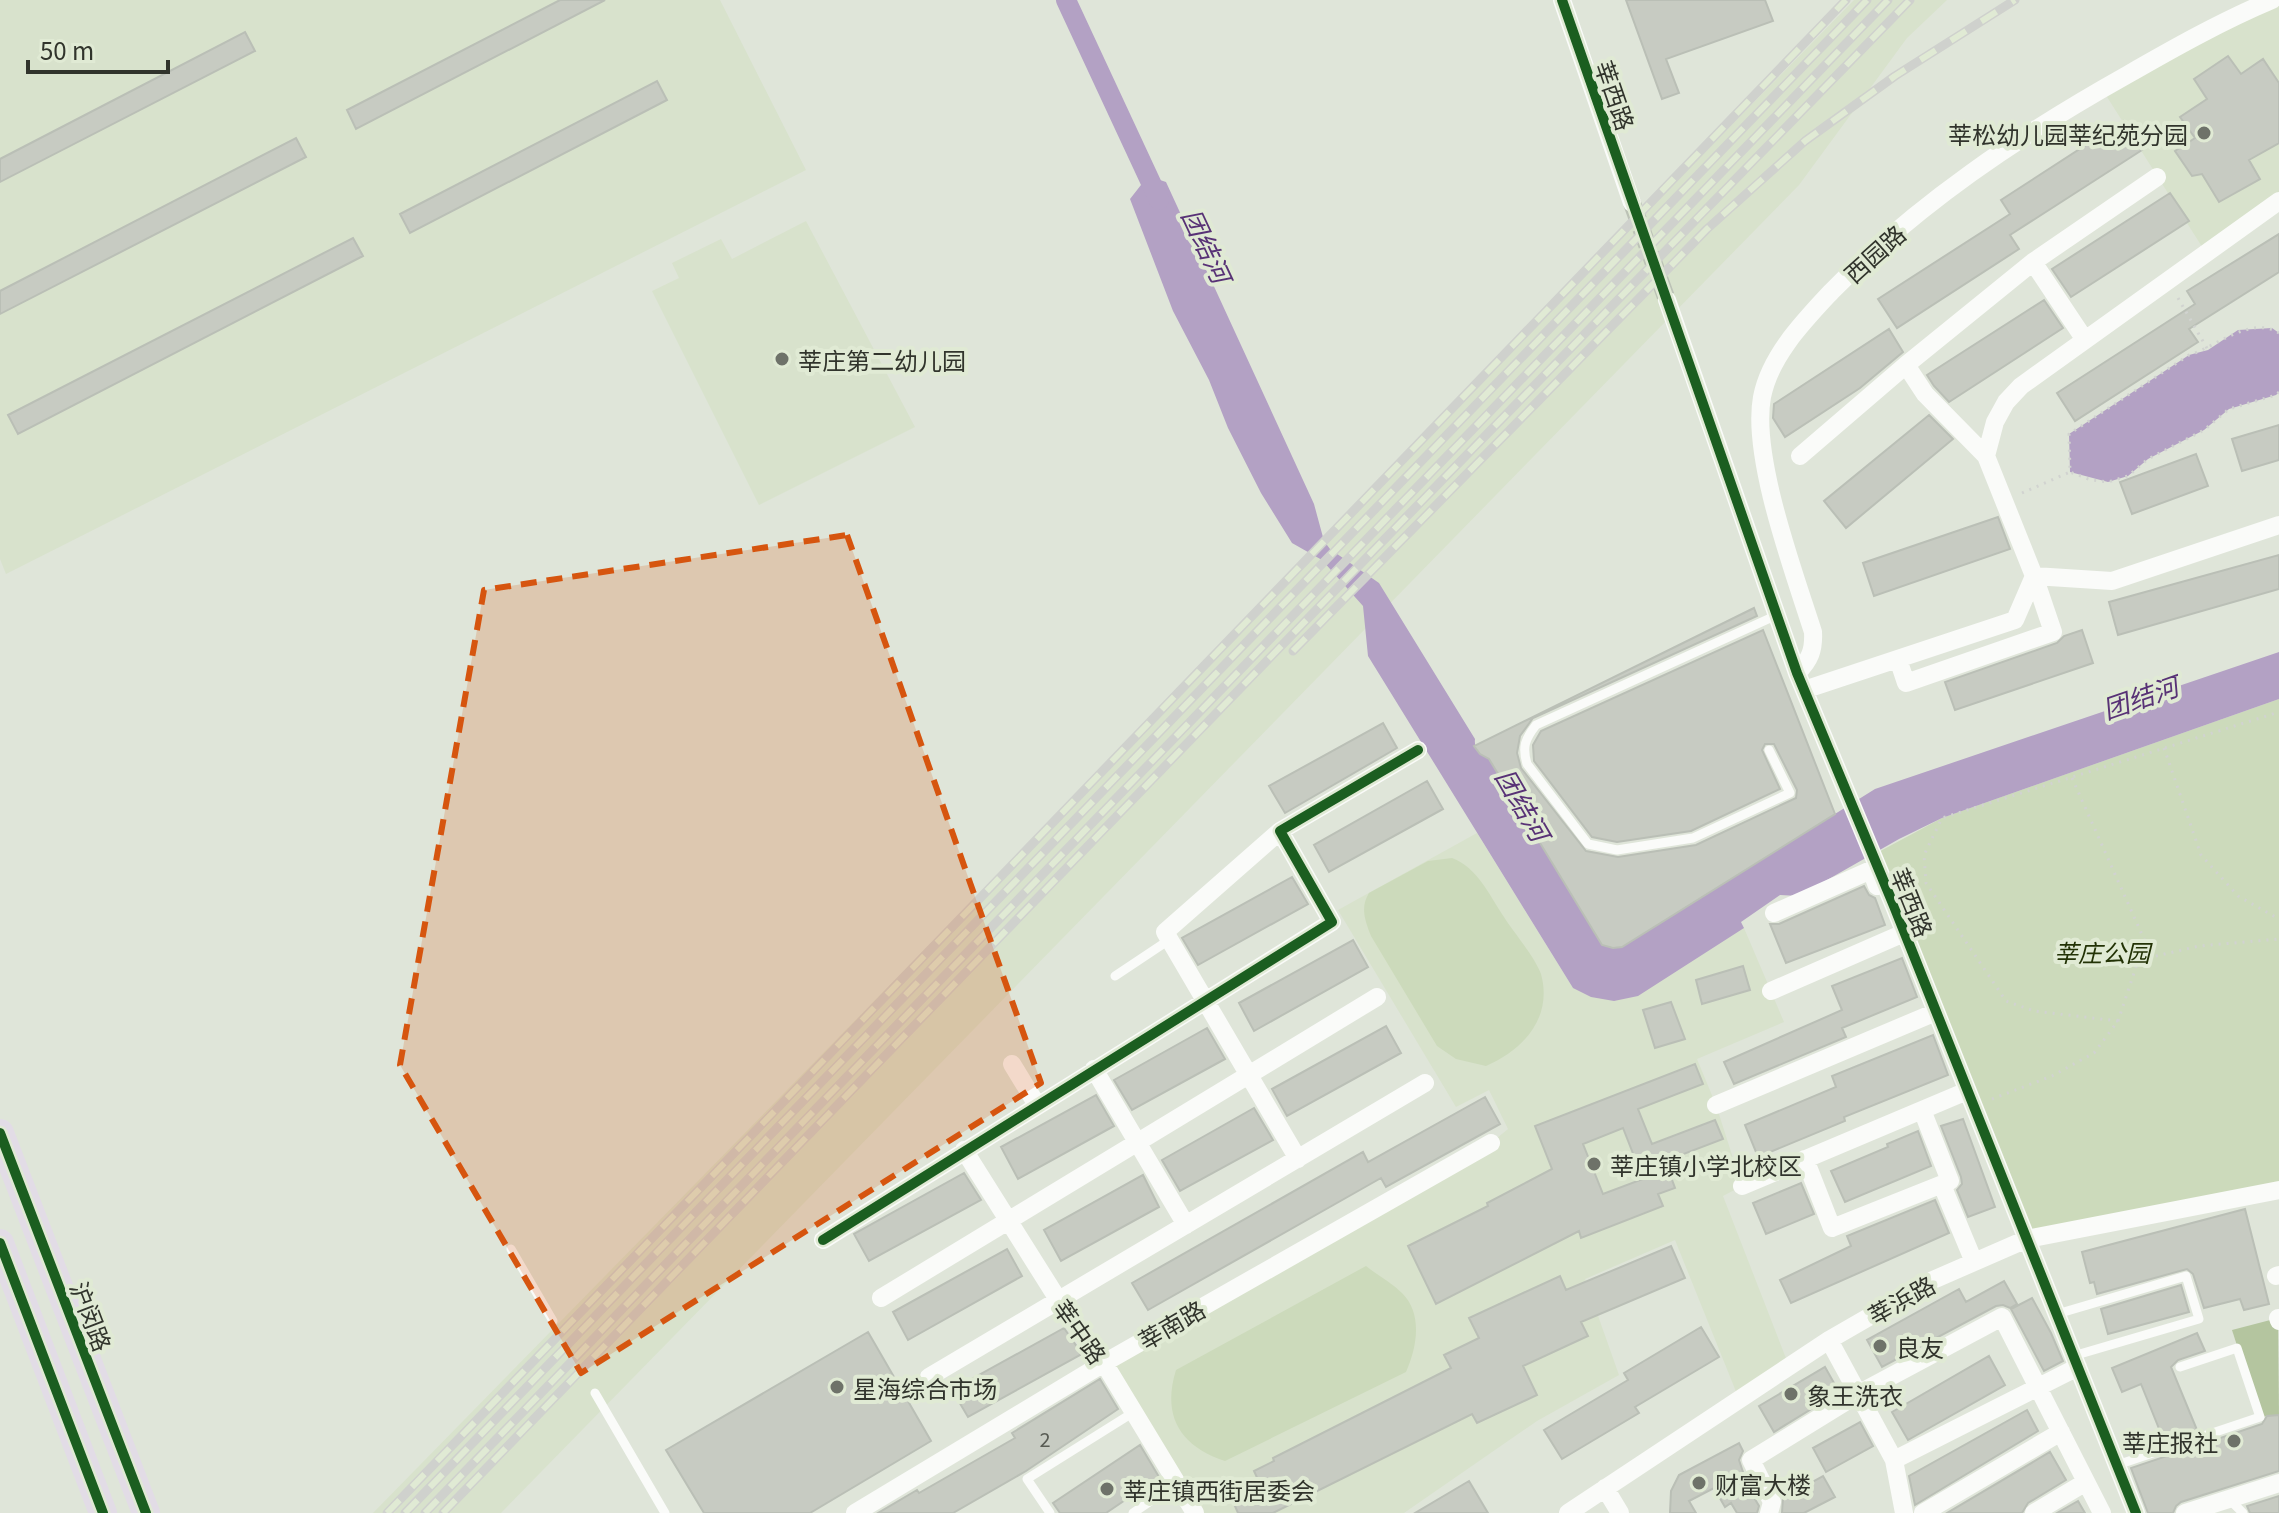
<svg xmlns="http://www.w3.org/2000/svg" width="2279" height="1513" font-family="Georgia,'Noto Sans SC',serif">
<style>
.built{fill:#d8e2cc}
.green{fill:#ccdabb}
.forest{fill:#b4c59f}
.water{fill:#b3a1c4}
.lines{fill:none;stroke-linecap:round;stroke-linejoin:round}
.canal{stroke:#b3a1c4;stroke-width:20}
.building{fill:#c7cbc2;stroke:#babfb6;stroke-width:2;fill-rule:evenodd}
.minor-tunnel{stroke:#bcc2b6;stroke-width:18;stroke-dasharray:18 9;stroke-linecap:butt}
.path{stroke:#d1d3d0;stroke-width:3;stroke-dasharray:2 6;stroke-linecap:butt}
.service{stroke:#fafbf9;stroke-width:9}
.minor{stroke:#fafbf9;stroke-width:18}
.trunk{stroke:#e2dce6;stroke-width:28}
.rail-casing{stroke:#cfd1cd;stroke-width:9}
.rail{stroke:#e0ead4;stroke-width:6;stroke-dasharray:18;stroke-linecap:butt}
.cycleway-casing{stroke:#e0ead4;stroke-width:15}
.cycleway{stroke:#1b5e20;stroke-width:10}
.marked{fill:#d6550f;fill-opacity:0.2;stroke:#d6550f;stroke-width:6;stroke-dasharray:16 10;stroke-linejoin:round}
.poi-dot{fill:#6e7269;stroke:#e0ead4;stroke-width:3}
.labels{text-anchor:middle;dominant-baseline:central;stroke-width:8;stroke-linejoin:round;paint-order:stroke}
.number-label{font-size:20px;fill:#595c54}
.street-label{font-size:24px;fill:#31342c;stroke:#e0ead4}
.poi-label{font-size:24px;fill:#31342c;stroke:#e0ead4;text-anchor:start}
.park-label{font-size:24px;font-style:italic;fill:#223205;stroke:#e0ead4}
.water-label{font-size:26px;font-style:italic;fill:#583276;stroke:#e0ead4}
</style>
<rect width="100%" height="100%" fill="#dfe5d9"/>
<path class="built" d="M0,0H720L806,170L6,574L0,559Z
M1854,0H1947L1907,38L1799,185L501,1513H373Z
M2279,0V201L2206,253L2102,89Z
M806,221L915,427L759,505L652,291L679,278L672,263L721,239L732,259Z
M1477,833L1573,988L1693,959L1744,928L1784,1022L1697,1059L1716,1105L1742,1186L1723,1196L1789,1366L1739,1399L1675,1240L1585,1279L1619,1375L1537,1421L1404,1513H1195L1104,1363L1491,1143L1508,1129L1489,1090L1456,1107L1338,910Z"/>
<path class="green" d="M2279,699V1190L2027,1239L1873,855L1942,818Z
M1452,858C1478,868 1489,895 1504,917C1514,933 1535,957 1541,974C1553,1018 1523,1050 1486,1066L1456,1059L1437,1046L1371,936C1365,921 1360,907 1369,893L1428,861Z
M1366,1266C1377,1275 1392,1283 1402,1293C1423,1314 1417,1347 1406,1372L1225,1461C1179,1446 1162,1415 1176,1370Z"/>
<path class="forest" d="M2278,1318L2279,1415L2260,1417L2232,1330Z"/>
<path class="water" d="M1148,176L1166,182L1314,504L1324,541L1330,549L1379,583L1475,739C1474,750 1479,754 1489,759L1602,945L1613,948L1622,947L1875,789L2279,652V699L1942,818L1899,839L1799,896L1780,895L1741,922L1744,928L1638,996L1614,1001L1591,997L1573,988L1368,656L1363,606L1322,560L1292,543L1261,493L1228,428L1209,380L1173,311L1130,199Z
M2272,328L2279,333V392L2276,395L2229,409L2204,430L2148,459L2128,476L2108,482L2070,472L2069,434L2189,355L2208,350L2238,330Z"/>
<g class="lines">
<path class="canal" d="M1066,0L1159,200"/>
</g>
<path class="building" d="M560,0H605L356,129L347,110Z
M1626,0H1765L1773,21L1666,59L1679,93L1662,99Z
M245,32L255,51L0,182V159Z
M2228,56L2241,74L2263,59L2279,83V143L2249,160L2260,179L2219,202L2202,174L2192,176L2175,151L2195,138L2180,117L2207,99L2194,79Z
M657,81L667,100L410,233L400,214Z
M2123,121L2142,150L2010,235L2019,249L1897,328L1878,299L2010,214L2001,200Z
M296,138L306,157L0,314V291Z
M2170,193L2189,221L2071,297L2052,269Z
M2279,234V272L2189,329L2198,342L2075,421L2057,393L2195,304L2187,291Z
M353,238L363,256L18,434L8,415Z
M2044,300L2063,328L1949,402L1934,386L1927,375Z
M1889,329L1903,352L1860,388L1785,437L1773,418L1774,404Z
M1929,415L1953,439L1846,528L1824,501Z
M2279,425V460L2242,471L2232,439Z
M2196,454L2208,486L2132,514L2120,482Z
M1998,517L2010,549L1874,596L1863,563Z
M2279,555V589L2118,635L2109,602Z
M1754,608L1757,616L1533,718L1520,736L1517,753L1521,768L1586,851L1618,857L1696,845L1796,798L1797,790L1774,744H1765L1762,750L1780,789L1691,831L1617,842L1592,837L1534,761L1533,745L1541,731L1763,630L1835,814L1622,947L1613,948L1602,945L1489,759L1480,754L1474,746Z
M2082,630L2093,663L1955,710L1945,682L2057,643L2064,636Z
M1383,723L1397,748L1285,813L1269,786Z
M1427,781L1443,809L1329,872L1314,845Z
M1292,877L1308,904L1198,965L1182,938Z
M1864,886L1869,895L1875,898L1885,925L1786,963L1770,924H1779Z
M1353,940L1368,967L1254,1031L1239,1003Z
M1902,958L1917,997L1842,1028L1846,1037L1734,1084L1724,1062L1842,1010L1832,986Z
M1743,966L1750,990L1702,1004L1696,980Z
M1671,1002L1685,1039L1655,1048L1643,1010Z
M1386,1026L1401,1053L1287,1116L1272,1089Z
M1207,1028L1225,1059L1132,1110L1114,1080Z
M1933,1035L1948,1075L1844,1117L1845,1121L1758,1157L1745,1125L1836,1087L1832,1076Z
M1695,1064L1703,1084L1638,1109L1652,1144L1715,1120L1723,1139L1665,1161L1675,1188L1658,1194L1663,1206L1581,1238L1579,1231L1436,1304L1408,1246L1488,1206L1487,1203L1552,1169L1535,1126ZM1623,1128L1643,1179L1603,1194L1583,1144Z
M1096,1095L1114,1126L1018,1179L1001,1147Z
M1485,1097L1500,1124L1386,1187L1381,1178L1148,1310L1132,1283L1363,1152L1368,1162Z
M1254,1108L1273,1140L1180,1191L1162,1160Z
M1963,1119L1995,1207L1968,1217L1957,1190L1962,1184L1961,1177L1941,1126Z
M1918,1131L1931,1166L1845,1202L1831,1171L1888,1147L1887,1144Z
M964,1173L981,1200L869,1261L854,1234Z
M1143,1175L1159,1207L1061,1261L1044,1230Z
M1801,1183L1814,1214L1766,1234L1753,1203Z
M1935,1200L1949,1233L1791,1303L1780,1280L1851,1246L1847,1236Z
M2245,1209L2269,1304L2244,1310L2240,1299L2204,1308L2193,1274L2187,1269L2097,1294L2094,1282L2090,1283L2082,1252Z
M1671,1246L1685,1278L1581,1322L1588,1336L1523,1366L1537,1395L1477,1423L1472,1414L1273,1513H1238L1231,1497L1260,1484L1254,1471L1274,1461L1273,1458L1451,1368L1444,1355L1479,1338L1469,1318L1560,1276L1566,1290Z
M1007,1249L1022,1276L908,1340L893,1312Z
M2004,1281L2017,1304L2010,1308L2003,1305L1996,1306L1882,1367L1867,1340L1959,1289L1966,1302Z
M2181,1285L2189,1312L2108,1334L2101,1309Z
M2032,1298L2051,1333L2063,1361L2044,1371L2011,1309Z
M1701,1327L1719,1357L1635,1407L1639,1413L1562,1459L1544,1430L1628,1380L1624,1373Z
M1064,1328L1082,1354L968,1417L952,1390Z
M868,1332L931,1441L810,1513H704L666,1450Z
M2197,1333L2205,1351L2178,1360L2171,1367L2197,1430L2164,1441L2141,1384L2122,1392L2112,1368Z
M1989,1356L2005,1385L1908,1440L1892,1412Z
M1825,1367L1839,1392L1774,1432L1759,1406Z
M1100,1379L1118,1409L1026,1471L953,1513H878L917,1490L919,1493L1015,1438L1012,1433Z
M2027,1410L2038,1431L1915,1505L1909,1476Z
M2279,1415V1471L2181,1502L2176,1506L2173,1513H2148L2131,1468L2262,1424L2267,1416Z
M1860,1422L1873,1446L1826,1472L1813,1448Z
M1739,1443L1743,1451L1739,1460L1743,1472L1740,1474L1759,1506L1757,1513H1737L1731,1503L1725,1507L1714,1488L1689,1501L1696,1513H1670L1671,1491L1679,1475Z
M1140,1445L1159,1477L1106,1513H1060L1053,1503Z
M2050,1452L2066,1480L2028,1503L2022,1513H1947Z
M1823,1476L1835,1497L1804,1513H1782L1783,1498Z
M1469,1481L1488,1513H1415Z
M2279,1496V1513H2250L2247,1506Z
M2078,1501L2085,1513H2057Z"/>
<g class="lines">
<path class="minor-tunnel" d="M1632,203L1667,300"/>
<path class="path" d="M2178,298L2208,350
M2279,333C2251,315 2216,347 2189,355L2069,434L2070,472L2091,480L2108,482L2128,476L2148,459L2204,430L2229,409L2276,395L2279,392
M2022,493L2070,472
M2164,748L2201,855L2238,896L2279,919
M2072,778L2152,957L2199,946L2279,939
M2118,1021L2136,967L2152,957
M1992,1099L2052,1076L2094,1053L2118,1021L2034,1011L2006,1001L1926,883L1924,855L1942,818L2279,712"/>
<path class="service" d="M1769,750L1790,793L1693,838L1617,850L1588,844L1527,764C1522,747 1525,739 1536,725L1777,615
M1115,976L1169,940
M511,1249L553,1321
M2057,1314L2186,1276L2199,1319L2073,1356
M595,1393L665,1513
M2117,1465L2260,1417L2237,1348L2180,1367
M2229,1499L2243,1513
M1050,1513L1027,1479L1134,1412
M1133,1513L1177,1483"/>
<path class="minor" d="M1562,0L1632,203
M2279,201L2021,386L2006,402L1995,422L1986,456L2034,576L2112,581L2279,525
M2033,262L2085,340
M1667,300L1797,673L1894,906L2136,1513
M1800,456L1906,365
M1986,456L1925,394L1906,365L2033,262L2157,177
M1898,659L1906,683L2053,632L2034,576
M1797,673C1810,660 1814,650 1813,632C1794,572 1751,457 1762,397C1770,356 1803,322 1831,292C1917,204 2020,135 2127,75C2174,48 2222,21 2272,0
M1804,690L2015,620L2034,576
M1280,831L1165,932L1298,1159
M1774,913L1871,870L1877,886
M1771,991L1904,933
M1012,1064L1037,1105
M1094,1069L1186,1225
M1716,1105L1936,1012
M964,1150L1059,1301L1104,1363L1195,1513
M1805,1159L1832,1228L1950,1181L1922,1110
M1942,1185L1974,1262
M1742,1186L1967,1091
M823,1240L1332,922L1280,831L1418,750
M2276,1276L2279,1275
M881,1298L1377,997
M2278,1318L2279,1321
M1829,1340L1894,1460L1904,1513
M929,1377L1425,1083
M1894,1460L2078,1367
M1605,1488L1620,1513
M855,1513L1104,1363L1491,1143
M1568,1513L1829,1340L1933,1280L2027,1239L2279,1190
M1769,1513L1772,1502L1751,1460L1858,1394L2002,1317L2102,1513
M1923,1513L2061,1432
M2034,1513L2086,1482
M2185,1513L2279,1483"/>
<path class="trunk" d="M0,1133L146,1513
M0,1243L103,1513"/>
<g class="rail-casing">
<path id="rail" d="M1293,651L1707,229L1805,141L1895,76L2015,0
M387,1513L1846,0
M405,1513L1867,0
M425,1513L1888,0
M443,1513L1375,549L1910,0"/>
</g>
<use href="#rail" class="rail"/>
<g class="cycleway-casing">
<path id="cycleway" d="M1562,0L1797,673L1894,906L2136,1513
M0,1133L146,1513
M823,1240L1332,922L1280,831L1418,750
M0,1243L103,1513"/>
</g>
<use href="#cycleway" class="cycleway"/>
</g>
<path class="marked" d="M847,535L1041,1083L581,1373L400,1065L484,590Z"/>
<g class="poi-dot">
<circle cx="2204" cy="133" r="8"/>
<circle cx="782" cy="359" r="8"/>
<circle cx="1594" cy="1164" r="8"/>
<circle cx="1880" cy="1346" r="8"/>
<circle cx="837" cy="1387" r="8"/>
<circle cx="1791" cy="1394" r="8"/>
<circle cx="2234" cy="1441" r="8"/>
<circle cx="1699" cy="1483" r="8"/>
<circle cx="1107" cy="1489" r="8"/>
</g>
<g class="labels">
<g class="number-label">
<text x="1045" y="1438">2</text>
</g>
<g class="street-label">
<text transform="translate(1616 95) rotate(71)">莘西路</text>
<text transform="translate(1874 253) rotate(-42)">西园路</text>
<text transform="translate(1913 902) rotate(68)">莘西路</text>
<text transform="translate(1901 1299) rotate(-29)">莘浜路</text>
<text transform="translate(92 1316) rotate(69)">沪闵路</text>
<text transform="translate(1171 1324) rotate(-30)">莘南路</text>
<text transform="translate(1081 1331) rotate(55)">莘中路</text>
</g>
<g class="poi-label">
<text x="2188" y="133" text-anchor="end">莘松幼儿园莘纪苑分园</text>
<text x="798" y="359">莘庄第二幼儿园</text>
<text x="1610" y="1164">莘庄镇小学北校区</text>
<text x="1896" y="1346">良友</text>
<text x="853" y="1387">星海综合市场</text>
<text x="1807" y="1394">象王洗衣</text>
<text x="2218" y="1441" text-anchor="end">莘庄报社</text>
<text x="1715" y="1483">财富大楼</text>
<text x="1123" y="1489">莘庄镇西街居委会</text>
</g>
<g class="park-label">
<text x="2102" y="951">莘庄公园</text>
</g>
<g class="water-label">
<text transform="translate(1208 245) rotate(65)">团结河</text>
<text transform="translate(2140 696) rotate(-19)">团结河</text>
<text transform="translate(1524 804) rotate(60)">团结河</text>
</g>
</g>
<path d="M28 60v12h140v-12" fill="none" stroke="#31342c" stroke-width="4"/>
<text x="40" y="60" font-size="24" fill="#31342c" stroke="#e0ead4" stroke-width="6" paint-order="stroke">50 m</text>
</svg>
